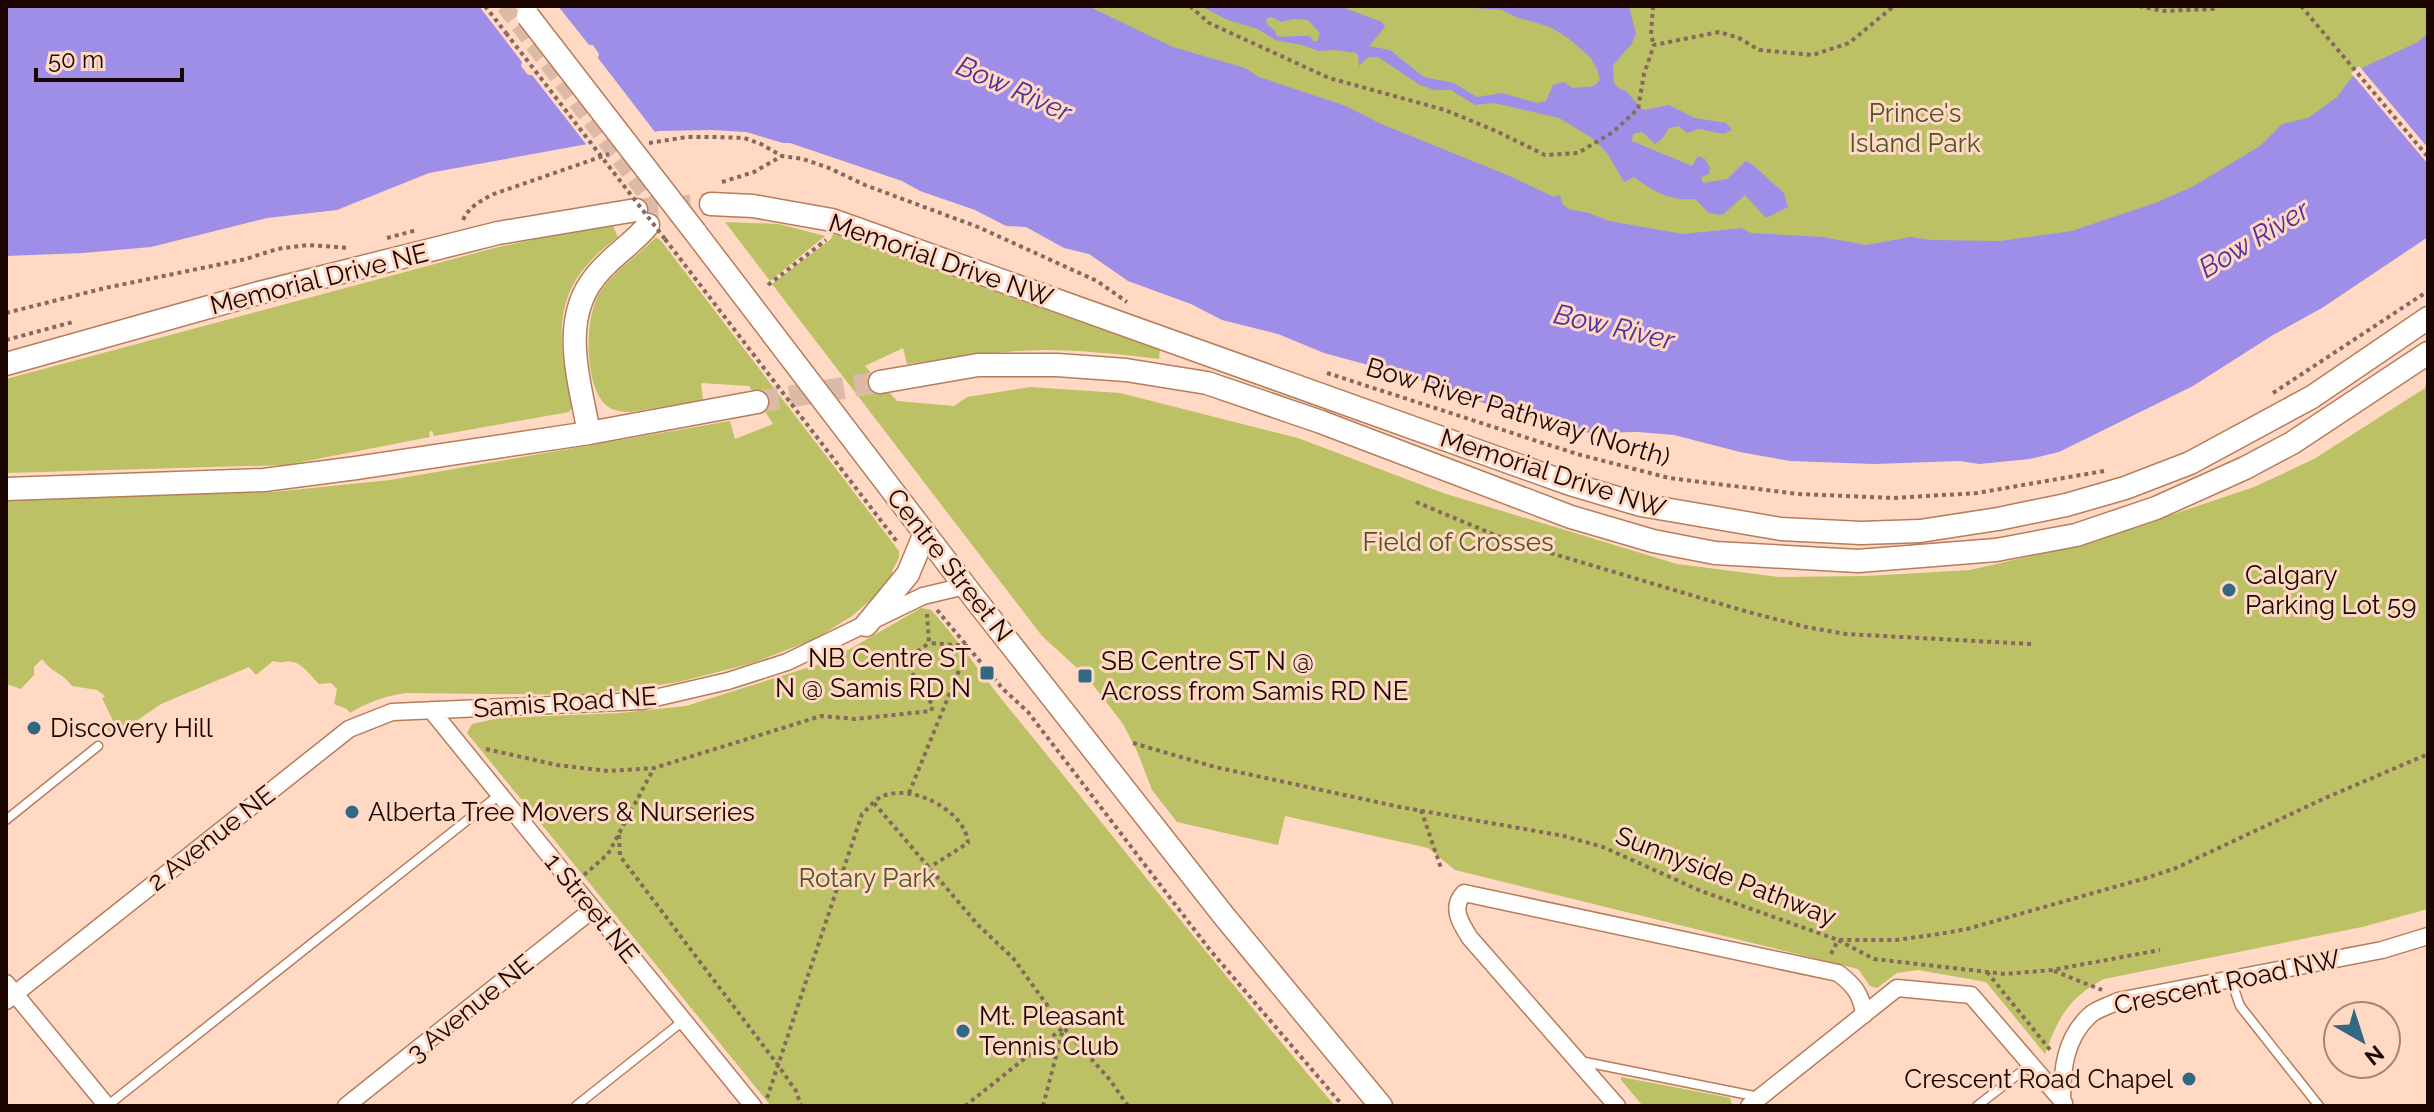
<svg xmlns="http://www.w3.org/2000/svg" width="2434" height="1112" font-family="Raleway,sans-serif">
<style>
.green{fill:#bcc166}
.water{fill:#9f8ee8;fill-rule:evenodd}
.pier{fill:#ffd9c4}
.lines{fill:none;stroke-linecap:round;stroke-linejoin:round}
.street-tunnel{stroke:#ddbaa7;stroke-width:16;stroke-dasharray:16 8;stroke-linecap:butt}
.secondary-tunnel{stroke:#ddbaa7;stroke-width:22;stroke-dasharray:22 11;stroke-linecap:butt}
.lane-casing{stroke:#b67d5b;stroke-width:11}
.street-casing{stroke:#b67d5b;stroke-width:19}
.secondary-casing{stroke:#b67d5b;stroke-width:25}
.path{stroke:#86695c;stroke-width:4;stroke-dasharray:4 4;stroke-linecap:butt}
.lane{stroke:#fff;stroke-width:8}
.street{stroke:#fff;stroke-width:16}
.secondary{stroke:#fff;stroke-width:22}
.secondary-bridge-casing{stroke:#b67d5b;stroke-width:25;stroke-linecap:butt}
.path-bridge{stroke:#86695c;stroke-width:4;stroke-dasharray:4 4;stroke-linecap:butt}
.secondary-bridge{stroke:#fff;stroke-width:22}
.poi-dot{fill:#316883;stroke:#ffd9c4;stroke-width:3}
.labels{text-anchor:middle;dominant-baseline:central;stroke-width:6;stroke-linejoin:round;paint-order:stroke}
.park-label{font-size:26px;fill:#505327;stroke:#ffd9c4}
.street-label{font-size:26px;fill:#1b0700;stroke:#ffd9c4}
.poi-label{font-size:26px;fill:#1b0700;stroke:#ffd9c4;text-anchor:start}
.water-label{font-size:28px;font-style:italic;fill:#51329a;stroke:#ffd9c4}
</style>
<rect width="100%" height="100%" fill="#ffd9c4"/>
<path class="green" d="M1071,6H2428V42L2319,118L2194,193L2071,238L1905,253L1683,240L1564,214L1352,121Z
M725,222L779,224L825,236L770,281Z
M613,226L618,237C608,245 597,253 589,263C549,305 562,357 572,407L569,412L434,436L432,431L429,432L430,437L286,465L6,473V379L498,247L555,235Z
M833,234L1160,350L1159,359C1120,354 1081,350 1042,350C997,351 952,358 907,364L903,348L865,366L897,401L954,406L967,397L1030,387L1120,393L1298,438L1443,493L1677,564L1779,577L1867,576L1970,570L2088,543L2254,487L2314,459L2425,388L2428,372V909L2362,927L2104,979C2069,997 2058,1018 2045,1054L1986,982L1918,970L1897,973L1877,988L1870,986L1858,969L1455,870L1428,848L1285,816L1278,845L1177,822L1152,790L1137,751L1123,724L1087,677L1042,636L772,284L831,239Z
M656,237L662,242L899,551V558L892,571L895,579L852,616L815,639L753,663L679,682L590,695L406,693C385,696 368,702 350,713L347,709L334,704L337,689L331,683L319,684C312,677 303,664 293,662C286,660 281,664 273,661L256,675L249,667L161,704L113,737L106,727L114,723L102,698L105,696L97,690L72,686C61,671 53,674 42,659L34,667V675L21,689L6,684V500L273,492L390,480L730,421L735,439L773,424L749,386L701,383L703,400L631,412C623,412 613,411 607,406C584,388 584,318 599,294C613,271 637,257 656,237Z
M921,608L931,610C956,637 976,667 999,696C1111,833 1220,972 1335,1106H771L467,733L472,724L499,718L620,713L686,706L829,661Z
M1621,1077L1726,1097L1730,1098L1732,1104L1729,1106H1643L1621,1080Z"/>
<path class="water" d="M6,6H1088L1173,47L1245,68L1259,77L1346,106L1379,123L1512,177L1554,197L1560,195L1562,203L1568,209L1589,213L1609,221L1683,234L1741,228L1751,233L1823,237L1866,245L1911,237L1931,240L2000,241L2072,231L2155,203L2192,187L2260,146L2282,124L2308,118L2337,97L2352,77L2364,67L2418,42L2428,33V237L2322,308L2273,335L2193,386L2059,452L2030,459L1979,464L1960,461L1874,464L1790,461L1740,452L1674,435L1638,432L1590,433L1567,429L1455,394L1416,378L1324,353L1278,334L1222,320L1191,304L1128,281L1089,254L1064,248L1026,227L1006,226L975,210L920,191L902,181L790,143H783L746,132L712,130L659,131L429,173L337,210L267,218L151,247L83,253L6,256Z
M1201,6H1339L1382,22L1385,27L1369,46L1390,50L1424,77L1454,83L1477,97L1502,93L1537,103L1546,101L1553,85L1564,82L1573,88L1594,86L1600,80L1597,69L1590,57L1568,38L1550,27L1516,17L1502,10L1448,6H1629L1636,34L1631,45L1613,65L1614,83L1621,90H1625L1643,110L1669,105L1695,118L1726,123L1732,130L1724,134L1698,129L1687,133L1679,126L1669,128L1662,139L1655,144L1642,132L1633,134L1632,141L1692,166L1698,156L1705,159L1710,168L1709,174L1701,177L1703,183L1727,179L1746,161L1753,165L1784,193L1788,207L1766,218L1745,195L1722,215L1709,213L1695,199C1672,202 1652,191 1634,177L1624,182L1607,153L1592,138L1559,118L1494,103L1475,105L1451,90H1434L1420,85L1378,57L1367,58L1359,66L1358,55L1356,53L1334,50L1319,51L1302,45L1275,40L1258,29L1228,20ZM1271,17L1282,22L1292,19L1308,20L1320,33L1317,41H1313L1310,36C1301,35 1281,38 1277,36L1274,30L1267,24L1266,19Z"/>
<path class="pier" d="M479,6H558L589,45H593L599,54L598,58L658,136L589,148L532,75H528L521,66L522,62Z
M2359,66L2428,148V164L2351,73Z"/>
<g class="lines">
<path class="street-tunnel" d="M504,6L655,207"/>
<path class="secondary-tunnel" d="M636,210L711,204
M757,402L880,382"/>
<g class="lane-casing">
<path id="lane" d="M6,820L98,746
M2231,980L2240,1006L2319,1106
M1580,1061L1759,1097
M107,1106L499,795
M576,1106L683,1021
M1977,1106L2030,1065"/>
</g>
<g class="street-casing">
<path id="street" d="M431,710L753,1106
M6,983L107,1106
M6,1001L349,729L392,712L642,701L728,681L787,662L923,596L965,586
M2062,1100C2062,1069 2065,1039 2089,1016C2096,1009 2109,1006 2118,1001L2382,950L2428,936
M346,1106L593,909
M1617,1106L1470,938C1461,924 1450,908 1464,893L1838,973C1854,985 1862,995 1864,1015
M1749,1106L1897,988L1971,995L2064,1103"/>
</g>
<g class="secondary-casing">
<path id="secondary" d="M711,204L753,206L832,220L1570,484L1641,505L1781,529L1861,533L1920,531L1998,519L2066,505L2125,488L2190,463L2312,397L2428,318
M695,232L975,599L1224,916L1381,1106
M6,364L255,294L498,233L636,210
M880,382L978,365H1057L1126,370L1207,383L1321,422L1571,517L1653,541L1715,553L1858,561L1996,550L2076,535L2156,508L2245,468L2292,443L2428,353
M589,433C580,382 559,321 595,277C610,257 633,244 648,225
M6,489L264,480L356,468L589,433L757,402
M866,625L908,574L925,533"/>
</g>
<path class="path" d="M485,6L506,33
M1190,6L1209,23L1329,78L1445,110L1496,131L1545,155L1578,153L1613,132L1638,109L1644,74L1654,45L1719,32L1739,38L1759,50L1813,55L1849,43L1894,6
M1653,6L1651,35L1654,45
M2139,6L2162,11L2213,9L2218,6
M2301,6L2428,157
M649,143L687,137H717L744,138L761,144L782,156L803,159L829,168L865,185L978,227L1097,281L1127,302
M722,182L754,172L782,156
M463,220C469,207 479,202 491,195L609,154
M387,238L417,230
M665,239L898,543
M768,285L826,240
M6,313L105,288L246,259L277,249L308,245L350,248
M6,340L73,322
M1327,373L1577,454L1669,478L1798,494L1894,498L1977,493L2104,471
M2273,393L2428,291
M1416,502L1507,540L1741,610L1806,627L1846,634L2031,644
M937,610L1003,689L1028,712L1210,950L1343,1106
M1133,743L1215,767L1400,807L1564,836L1603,847L1701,891L1838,940H1896L1939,934L1967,929L2146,878L2176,868L2323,799L2428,754
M486,749L557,765L608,771L654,768L821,716L855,719L931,711L933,706L909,668L907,659L929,643L927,614
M909,793L969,646L930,643
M874,803L978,925L1013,958L1063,1027L1110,1080L1128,1106
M1421,810L1441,868
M619,835L620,856L778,1065L796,1091L801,1106
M584,875L608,854L654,768
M1831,954L1838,940L1874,959L2005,974L2052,970L2160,950
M2054,971L2102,990
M1987,972L2051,1051
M767,1098L862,814C868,809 874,800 881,797C911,782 966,811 968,843L930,867
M965,1106L1063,1028
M1043,1106L1063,1029"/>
<use href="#lane" class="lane"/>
<use href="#street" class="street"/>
<use href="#secondary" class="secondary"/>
<g class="secondary-bridge-casing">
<path id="secondary-bridge" d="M528,16L695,232"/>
</g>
<path class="path-bridge" d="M506,33L665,239"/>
<use href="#secondary-bridge" class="secondary-bridge"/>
</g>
<g class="poi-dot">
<circle cx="2229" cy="590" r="8"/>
<rect x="979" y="665" width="16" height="16" rx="4"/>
<rect x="1077" y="668" width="16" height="16" rx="4"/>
<circle cx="34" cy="728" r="8"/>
<circle cx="352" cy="812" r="8"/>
<circle cx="963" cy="1031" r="8"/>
<circle cx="2189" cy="1079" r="8"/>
</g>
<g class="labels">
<g class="park-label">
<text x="1915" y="113">Prince's<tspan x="1915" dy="30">Island Park</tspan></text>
<text x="1458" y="542">Field of Crosses</text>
<text x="867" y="878">Rotary Park</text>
</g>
<g class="street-label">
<text transform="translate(941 260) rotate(19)">Memorial Drive NW</text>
<text transform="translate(319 279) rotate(-14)">Memorial Drive NE</text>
<text transform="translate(1518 412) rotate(17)">Bow River Pathway (North)</text>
<text transform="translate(1553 473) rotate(18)">Memorial Drive NW</text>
<text transform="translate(950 565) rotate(52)">Centre Street N</text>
<text transform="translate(565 702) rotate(-4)">Samis Road NE</text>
<text transform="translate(211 838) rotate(-38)">2 Avenue NE</text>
<text transform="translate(1726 876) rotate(21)">Sunnyside Pathway</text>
<text transform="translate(592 908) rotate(51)">1 Street NE</text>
<text transform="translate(2227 982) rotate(-12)">Crescent Road NW</text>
<text transform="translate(470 1008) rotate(-39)">3 Avenue NE</text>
</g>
<g class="poi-label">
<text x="2245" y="575">Calgary<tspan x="2245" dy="30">Parking Lot 59</tspan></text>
<text x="971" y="658" text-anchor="end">NB Centre ST<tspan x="971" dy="30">N @ Samis RD N</tspan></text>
<text x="1101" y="661">SB Centre ST N @<tspan x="1101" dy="30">Across from Samis RD NE</tspan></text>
<text x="50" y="728">Discovery Hill</text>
<text x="368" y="812">Alberta Tree Movers &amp; Nurseries</text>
<text x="979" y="1016">Mt. Pleasant<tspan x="979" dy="30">Tennis Club</tspan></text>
<text x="2173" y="1079" text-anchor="end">Crescent Road Chapel</text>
</g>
<g class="water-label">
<text transform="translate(1014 89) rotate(24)">Bow River</text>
<text transform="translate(2254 239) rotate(-31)">Bow River</text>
<text transform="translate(1614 327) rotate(13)">Bow River</text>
</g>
</g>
<rect width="2434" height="1112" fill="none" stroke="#1b0700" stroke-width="16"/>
<g transform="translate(2362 1040) rotate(141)"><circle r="38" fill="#ffd9c4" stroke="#a48576" stroke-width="2"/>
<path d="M0-6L14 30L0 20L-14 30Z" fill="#316883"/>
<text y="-12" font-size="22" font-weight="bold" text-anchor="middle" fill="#1b0700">N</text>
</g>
<path d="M36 68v12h146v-12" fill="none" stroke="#1b0700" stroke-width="4"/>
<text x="48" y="68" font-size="24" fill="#1b0700" stroke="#ffd9c4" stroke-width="6" paint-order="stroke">50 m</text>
</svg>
